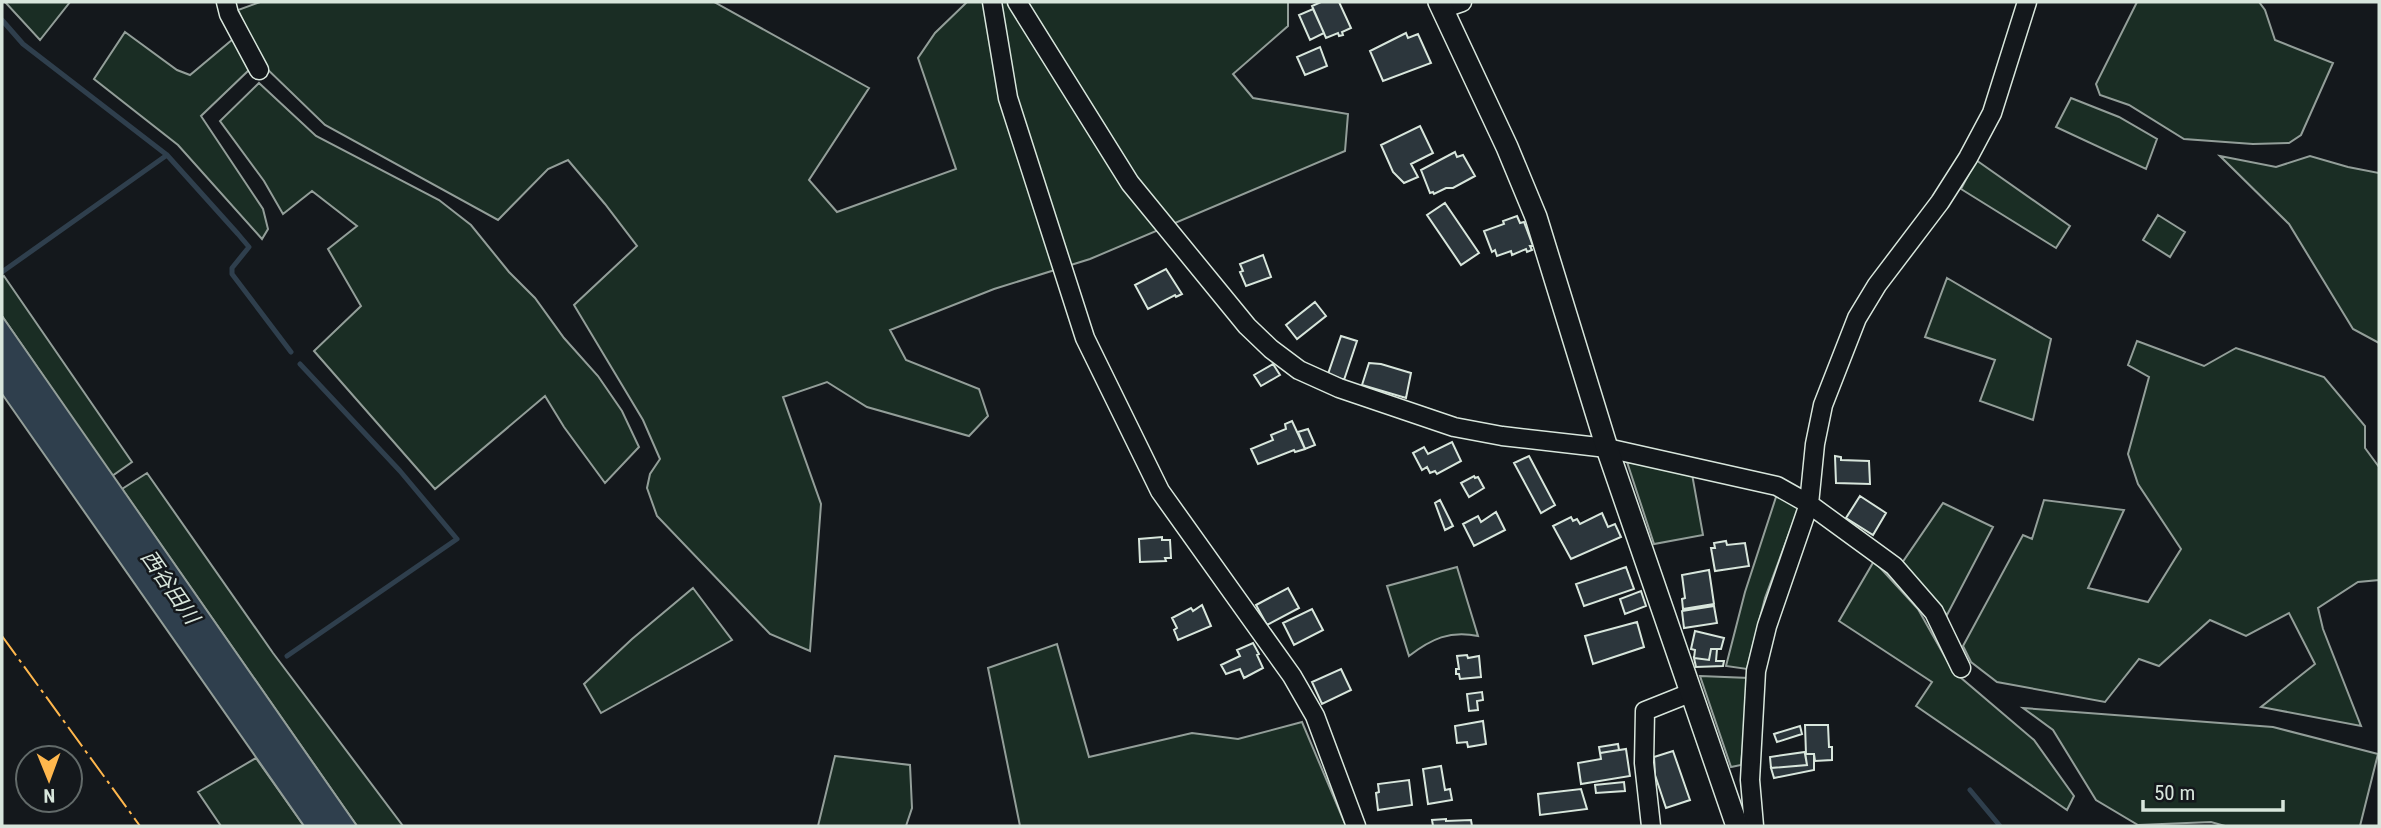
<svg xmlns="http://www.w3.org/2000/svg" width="2381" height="828" font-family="'Roboto Condensed','Noto Sans JP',sans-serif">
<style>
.green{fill:#1a2d24;stroke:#939e99;stroke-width:2}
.water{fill:#2f3f4d;stroke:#939e99;stroke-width:2}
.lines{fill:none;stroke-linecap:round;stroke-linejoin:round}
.stream{stroke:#2f3f4d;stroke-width:5}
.building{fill:#2c363c;stroke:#d8e6dc;stroke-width:2}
.minor-casing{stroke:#d8e6dc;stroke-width:21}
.tertiary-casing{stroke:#d8e6dc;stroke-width:24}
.minor{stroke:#14181c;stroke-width:18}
.tertiary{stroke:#14181c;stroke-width:21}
.power{stroke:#ffb74d;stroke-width:2;stroke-dasharray:24 5 3.5 5;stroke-linecap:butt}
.labels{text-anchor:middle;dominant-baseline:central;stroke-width:5;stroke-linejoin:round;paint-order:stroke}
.water-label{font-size:21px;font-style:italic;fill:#d8e6dc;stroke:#14181c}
</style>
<rect width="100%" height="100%" fill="#14181c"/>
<path class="green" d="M5,2H70L40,40Z
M260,2H714L869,88L809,180L837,212L956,169L918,58L935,33L967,2H1288V26L1233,74L1253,98L1348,114L1345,151L1090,259L994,289L890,330L906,360L979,389L988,416L969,436L867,407L827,382L783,397L821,504L810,651L770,634L657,516L647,488L650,474L660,459L643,420L574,305L637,246L605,204L568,160L548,169L498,220L325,125L264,66L238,10Z
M2137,2H2259L2265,10L2275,40L2333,63L2301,135L2289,143L2253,144L2184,139L2129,105L2100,95L2096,84Z
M125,32L177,70L190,75L233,39L250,69L201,116L263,209L268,229L262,239L178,145L94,79Z
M259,83L316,136L439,200L471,225L509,272L535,298L564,338L598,376L622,411L639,447L605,483L564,427L545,396L435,489L314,351L361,306L328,249L357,226L312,191L283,214L264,181L220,121Z
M2071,98L2119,117L2157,139L2146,169L2056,127Z
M2220,156L2276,167L2310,156L2348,167L2379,173V343L2353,329L2289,224Z
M1976,160L2070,226L2056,248L1961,189Z
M2158,215L2185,232L2170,257L2143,240Z
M4,276L132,462L112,476L2,316V277Z
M1947,278L2051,339L2033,420L1980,401L1995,360L1925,337Z
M2137,341L2204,366L2236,348L2324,377L2365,426V448L2379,467V580L2358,582L2318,608L2323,629L2361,726L2261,707L2315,664L2289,613L2246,636L2210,620L2159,666L2139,659L2105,702L1997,682L1971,662L1963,646L2023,535L2032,539L2044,500L2124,510L2088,588L2148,602L2181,549L2138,484L2128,454L2149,377L2128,365Z
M1627,462L1692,474L1703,535L1654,544Z
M147,473L273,653L403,826H357L122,489Z
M1777,494L1799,507L1765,598L1747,669L1726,666L1745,592Z
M1943,503L1993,527L1947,615L1902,563Z
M1874,561L1918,609L1953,671L2034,740L2074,796L2067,810L1916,706L1932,682L1839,621Z
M1457,567L1478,636C1450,630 1431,639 1409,656L1387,586Z
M693,588L732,640L601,713L584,684L632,639Z
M1057,644L1089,757L1192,733L1238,739L1302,722L1346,826H1020L988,668Z
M1700,676L1749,678L1741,765L1731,767Z
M2023,708L2273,727L2378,754L2360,826H2225L2211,822L2138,825L2096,800L2053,730Z
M835,756L910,765L912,808L906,826H818Z
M256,758L304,826H221L198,792Z"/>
<path class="water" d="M2,316L357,826H304L2,394Z"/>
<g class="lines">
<path class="stream" d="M2,20L23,44L167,155L238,234L249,247L232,268V274L291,352
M2,272L167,155
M287,656L457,539L400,471L300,364
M1970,790L2000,826"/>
</g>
<path class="building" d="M1321,2H1339L1351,28L1342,32L1343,35L1339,36L1338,33L1326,38L1312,6Z
M1313,9L1324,33L1310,40L1299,15Z
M1406,33L1408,38L1418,34L1431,63L1383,81L1370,51Z
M1320,47L1327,66L1305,75L1297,57Z
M1420,126L1433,153L1411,164L1418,177L1404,183L1393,172L1381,145Z
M1455,152L1457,157L1463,155L1475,176L1453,188H1446L1434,194L1433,192L1430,193L1421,170Z
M1445,203L1479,253L1461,265L1427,215Z
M1517,216L1520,223L1524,222L1533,246H1530L1532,250L1527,252L1526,249L1512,255L1511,251L1497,256L1495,250L1492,252L1484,231L1504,224L1503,221Z
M1263,255L1271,277L1246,286L1240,272L1243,271L1240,264Z
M1166,269L1182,294L1176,297L1175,295L1148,309L1135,285Z
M1315,302L1326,316L1297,339L1286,325Z
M1341,336L1357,341L1344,380L1328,374Z
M1369,363L1381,364L1411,373L1406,398L1362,385Z
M1273,364L1280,375L1261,386L1254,375Z
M1292,421L1305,449L1295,452L1294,450L1258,464L1251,449L1273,440L1271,435L1286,429L1285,424Z
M1308,429L1315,445L1305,449L1298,432Z
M1452,442L1461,461L1437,474L1435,471L1430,473L1427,467L1422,470L1413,453L1424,447L1428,454Z
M1529,456L1555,505L1541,513L1514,463Z
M1835,456L1841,457V460L1869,461L1870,484L1836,483Z
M1474,476L1475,478L1478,477L1484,488L1469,497L1461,483Z
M1860,496L1886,513L1873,535L1846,518Z
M1440,500L1453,526L1445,530L1435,503Z
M1496,512L1505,530L1474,546L1463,524L1478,516L1481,522Z
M1602,513L1608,527L1615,524L1621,537L1571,559L1553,526L1571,517L1573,521L1577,519L1580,524Z
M1162,537V540H1170L1171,558H1165L1166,561L1140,562L1139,539Z
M1726,541L1727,545L1745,543L1749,566L1715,571L1711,548H1715L1714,543Z
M1626,567L1634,589L1584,606L1576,584Z
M1709,570L1714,604L1683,609L1682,599L1685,598L1682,575Z
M1288,588L1299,608L1267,625L1256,605Z
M1641,591L1646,606L1625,614L1620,599Z
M1202,605L1211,626L1178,640L1174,630L1177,628L1172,618L1191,608L1193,611Z
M1714,606L1717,623L1684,628L1682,611Z
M1312,609L1323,630L1294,645L1283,623Z
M1637,622L1644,647L1593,664L1585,636Z
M1695,631L1724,638L1721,649H1711L1709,660L1694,658L1695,650L1691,649Z
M1253,643L1259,654L1257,655L1263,668L1244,678L1240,669L1226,674L1221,665L1240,656L1237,650Z
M1711,649H1717L1716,661H1724L1723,666L1696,667L1694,658L1709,660Z
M1467,655L1468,658L1479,656L1481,677L1460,679L1459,674H1456V669H1459L1457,656Z
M1341,669L1351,690L1322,704L1312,682Z
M1482,692L1483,700L1477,701L1478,710L1469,711L1467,694Z
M1483,721L1486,744L1468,747L1467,742L1457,743L1455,726Z
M1805,725H1828L1829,747H1832V760L1815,761L1814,754H1806Z
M1800,726L1802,734L1777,742L1774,734Z
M1618,744L1619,750L1600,753L1599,747Z
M1626,749L1630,776L1581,784L1578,763L1601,759L1600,753Z
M1673,751L1690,800L1666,808L1655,775L1654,757Z
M1805,752L1807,765L1771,768L1770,757Z
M1805,754H1814V770L1774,778L1771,768L1807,765Z
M1441,766L1445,790L1450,789L1452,800L1428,804L1423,769Z
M1409,780L1412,805L1378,810L1376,793L1379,792L1378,784Z
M1624,782L1625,791L1596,793L1595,785Z
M1581,789L1587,809L1540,815L1538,794Z
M1446,819V821L1471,820L1472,826H1433L1432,820Z"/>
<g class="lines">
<g class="minor-casing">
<path id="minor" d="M226,2L229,14L259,70
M992,2L1008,98L1085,338L1160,491L1292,676L1315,716L1356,826
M1017,2L1130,183L1247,326L1271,349L1299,370L1339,388L1454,427L1502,436L1607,448L1777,486L1809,504L1894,566L1934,612L1961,668
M1442,9L1462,2
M1651,826L1644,763L1645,711L1690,693
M1754,826L1750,780L1756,671L1767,626L1809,504L1815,444L1823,405L1857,318L1877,285L1940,202L1968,158L1992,113L2027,2"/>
</g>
<g class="tertiary-casing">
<path id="tertiary" d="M1439,2L1507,147L1536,217L1607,448L1737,826"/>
</g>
<use href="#minor" class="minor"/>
<use href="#tertiary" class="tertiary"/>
<path class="power" d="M2,636L140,826"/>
</g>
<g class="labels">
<g class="water-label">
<text transform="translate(170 587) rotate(55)">西谷田川</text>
</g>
</g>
<rect width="2381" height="828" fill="none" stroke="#d8e6dc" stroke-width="7"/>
<g transform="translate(49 779) rotate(179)"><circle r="33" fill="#14181c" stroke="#626a69" stroke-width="2"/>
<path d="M0-5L12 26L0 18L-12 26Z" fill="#ffb74d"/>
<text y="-10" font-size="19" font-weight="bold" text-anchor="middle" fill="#d8e6dc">N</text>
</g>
<path d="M2143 800v10h140v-10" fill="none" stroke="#d8e6dc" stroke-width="3.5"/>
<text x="2154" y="800" font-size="21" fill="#d8e6dc" stroke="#14181c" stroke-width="5" paint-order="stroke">50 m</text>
</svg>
